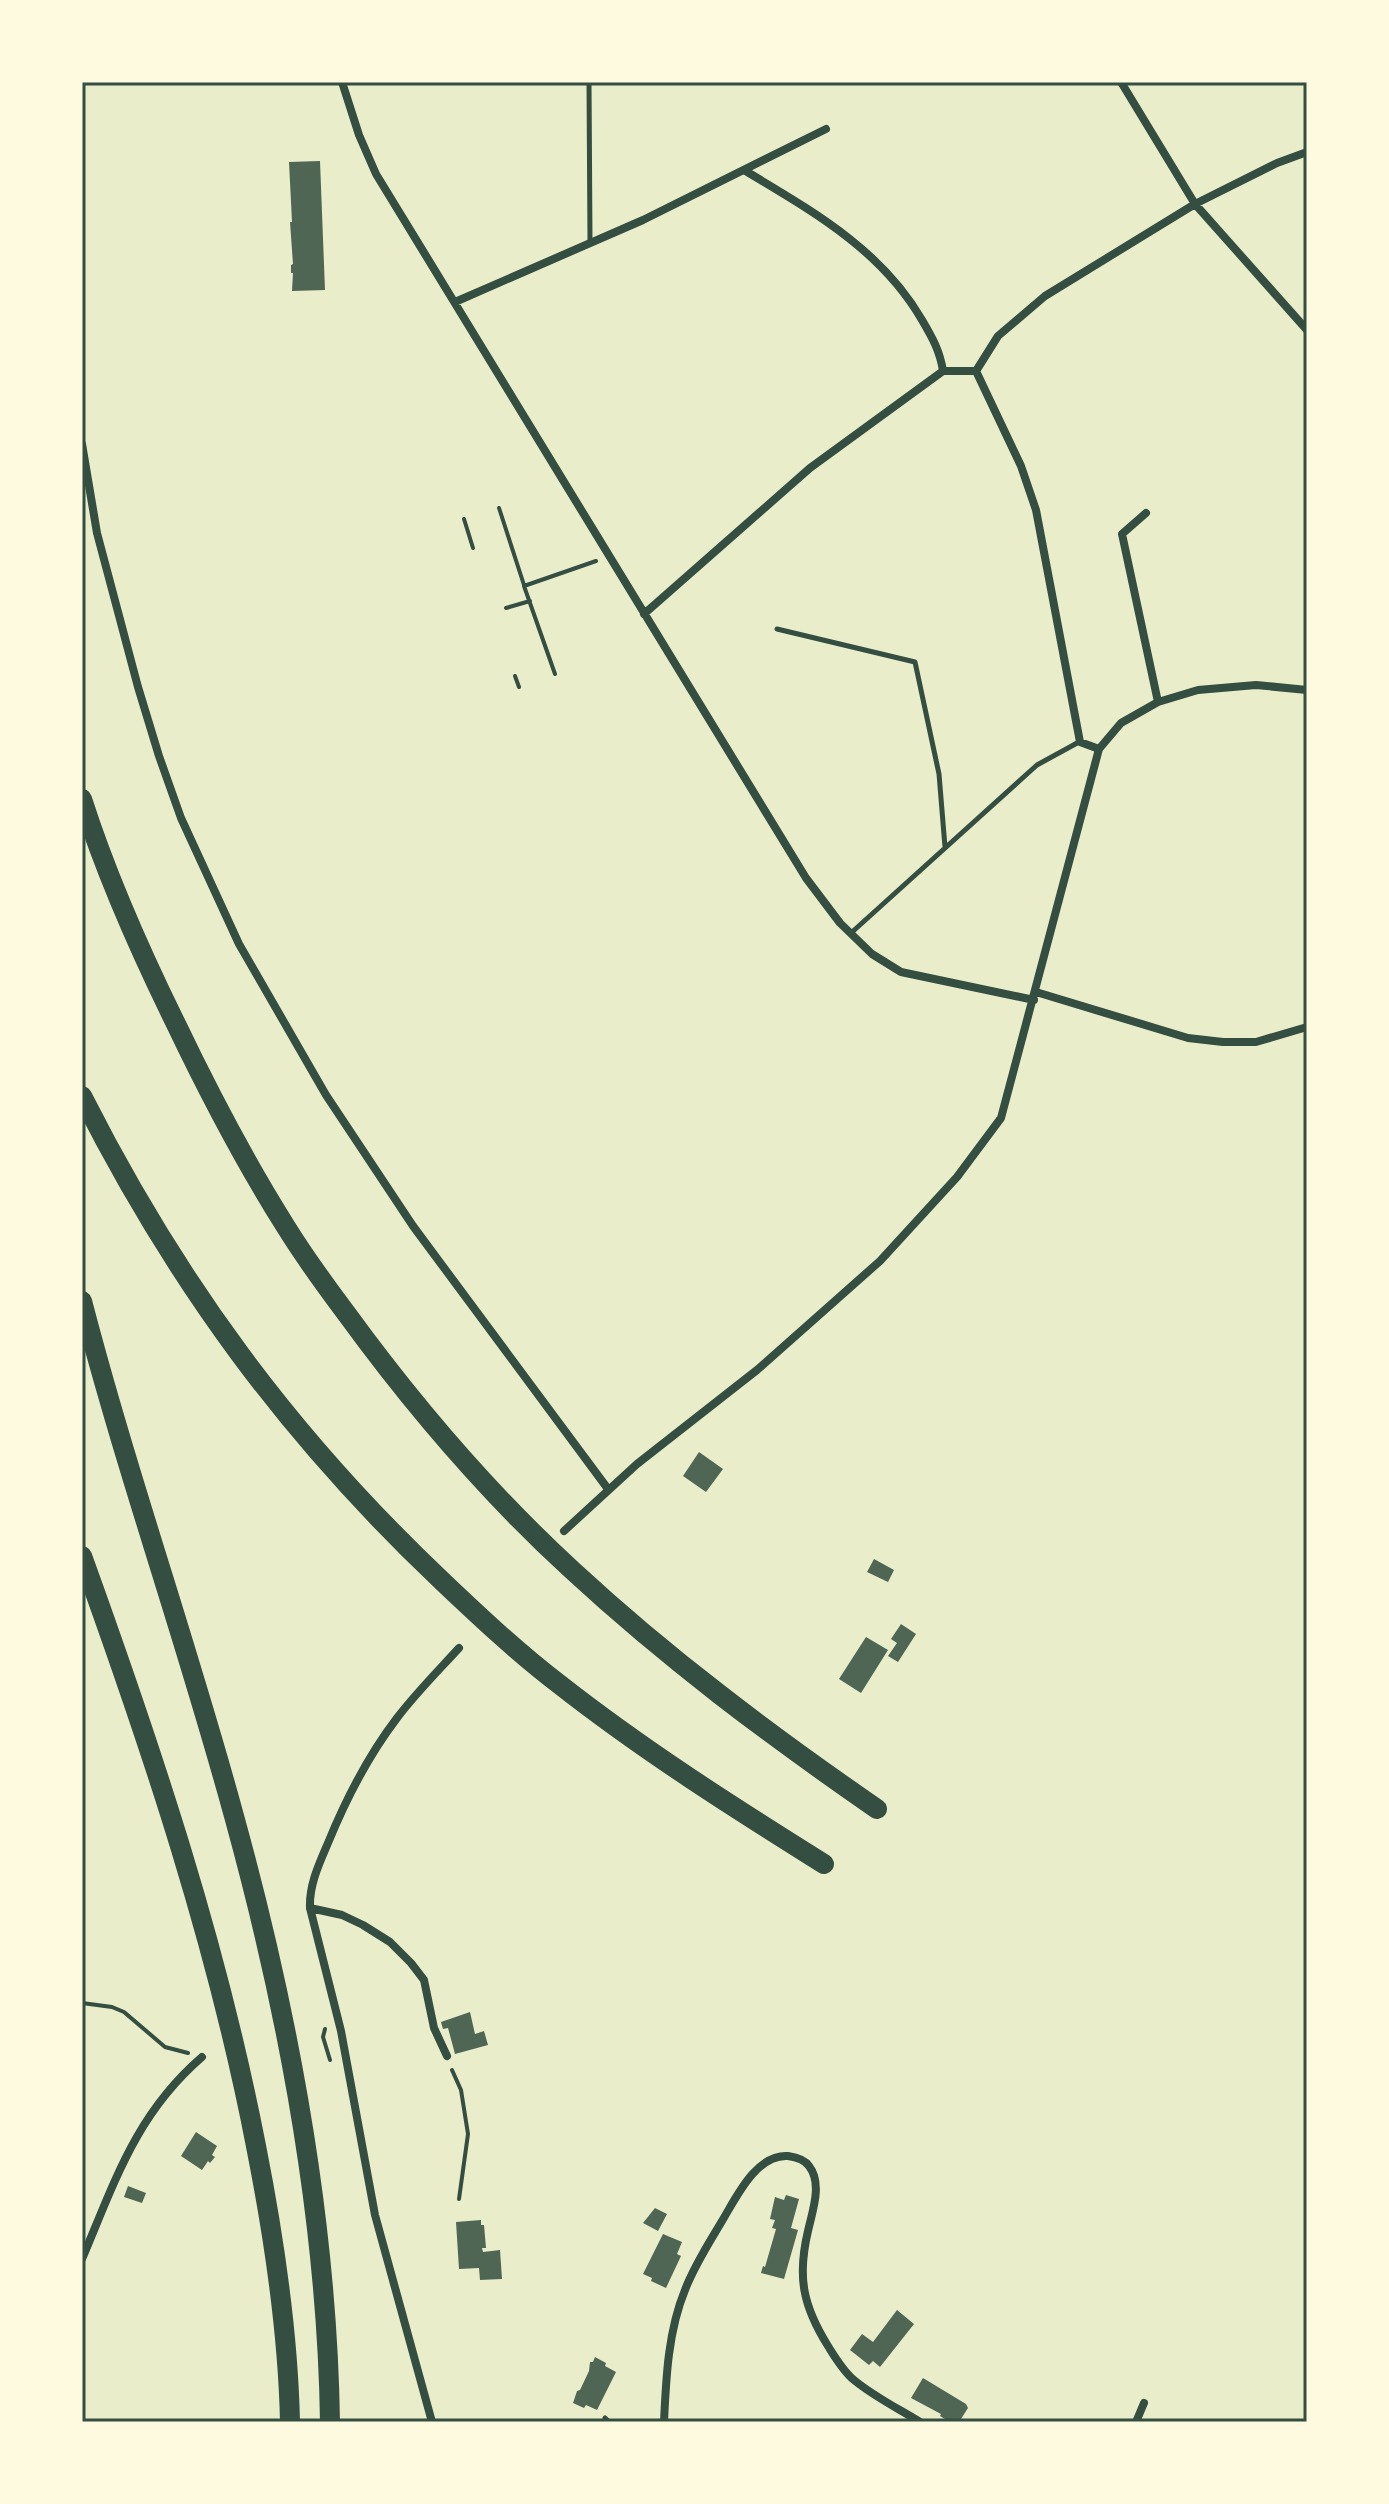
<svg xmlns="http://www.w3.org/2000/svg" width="1389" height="2504" font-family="'Public Sans',sans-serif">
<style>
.building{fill:#4f6655}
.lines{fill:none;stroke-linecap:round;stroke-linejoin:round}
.path{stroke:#344e41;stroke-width:4}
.service{stroke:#344e41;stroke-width:5}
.minor{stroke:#344e41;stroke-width:8}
.motorway{stroke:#344e41;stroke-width:20}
.neatline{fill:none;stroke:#344e41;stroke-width:3}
</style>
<rect width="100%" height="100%" fill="#e9edc9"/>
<path class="building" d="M320,161L325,290L292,291L293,273H291V265L293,264L290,222H292L289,162Z
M699,1452L723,1469L706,1492L683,1476Z
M874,1559L894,1570L888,1582L867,1572Z
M901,1624L916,1634L898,1662L888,1656L897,1643L891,1639Z
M866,1637L888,1650L861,1693L839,1679Z
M470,2012L475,2034L484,2031L488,2045L455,2054L448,2028L443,2029L441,2022Z
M196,2132L217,2146L212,2155L215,2157L210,2163L208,2161L202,2170L181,2156Z
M128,2186L146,2193L142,2203L124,2197Z
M786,2195L799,2199L791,2228L798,2230L784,2279L761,2273L763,2266L765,2267L776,2229L772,2228L775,2220L770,2219L775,2197L784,2200Z
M655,2208L667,2214L658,2231L643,2223Z
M481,2220V2225H484L486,2248H482L483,2252L500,2250L502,2279L480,2280L479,2268L459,2269L456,2222Z
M663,2234L682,2242L677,2254L681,2256L666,2288L651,2281L652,2278L643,2274Z
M897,2310L914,2324L880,2367L873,2361L869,2365L850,2350L862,2334L873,2342Z
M595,2357L606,2363L605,2366L616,2372L597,2410L586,2405L584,2408L573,2403L577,2391L580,2390L589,2371L590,2362H593Z
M923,2378L966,2404L968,2408L959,2422H950L940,2416L941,2414L911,2398Z"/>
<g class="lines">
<path class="path" d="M499,508L524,585
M464,519L473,548
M506,608L530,601
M555,674L524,586L596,561
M515,676L519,687
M82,2003L112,2007L124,2012L165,2047L188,2053
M325,2029L323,2037L330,2060
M452,2070L461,2090L468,2134L459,2199"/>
<path class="service" d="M589,82L590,243
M777,629L915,662L939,774L945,847
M851,933L1037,765L1079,742
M605,2418L609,2422"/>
<path class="minor" d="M342,82L359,135L376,174L806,878L840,923L872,954L901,972L1034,1000
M1121,82L1195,204L1307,330
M744,170C812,211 881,249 922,320C932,337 940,351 943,371
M455,302L643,220L826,129
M976,371L1021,466L1036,510L1080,742L1099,749
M976,371L998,336L1045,296L1195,204L1277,163L1307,152
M82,444L97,533L138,687L159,756L181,818L239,944L326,1095L413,1226L608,1489
M1146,513L1122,534L1158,702
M644,614L810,468L943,371H976
M1036,992L1188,1038L1223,1042H1256L1307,1027
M564,1531L637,1464L757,1370L880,1261L957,1177L1001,1118L1099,749L1121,723L1158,702L1198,690L1256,685L1307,690
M310,1908L342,1915L363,1925L390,1942L411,1963L424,1980L434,2028L447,2056
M82,2259C115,2181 136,2114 202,2057
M432,2422L375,2215L341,2031L310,1908C309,1885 319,1864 328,1843C346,1799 368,1756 397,1718C416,1693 438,1671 459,1648
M664,2422C666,2379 668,2331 685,2290C694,2266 709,2243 722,2221C736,2198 756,2154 788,2156C795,2157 805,2160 809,2166C823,2184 812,2212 808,2231C797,2277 803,2306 828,2346C835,2357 843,2371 854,2380C873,2396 899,2409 920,2422
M1136,2422L1144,2403"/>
<path class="motorway" d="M82,799C107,877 140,951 176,1024C209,1093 245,1162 286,1227C304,1256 325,1285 346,1313C413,1405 488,1493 572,1570C667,1658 770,1735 877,1809
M82,1096C176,1282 289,1436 441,1580C478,1615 517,1652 559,1684C643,1750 733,1807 824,1864
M82,1301C127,1474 187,1643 234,1816C288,2012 327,2218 330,2422
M82,1556C152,1750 217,1944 256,2146C274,2237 288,2329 290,2422"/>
</g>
<rect width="1389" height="2504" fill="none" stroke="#fefae0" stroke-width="168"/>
<rect x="84" y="84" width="1221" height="2336" class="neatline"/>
</svg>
